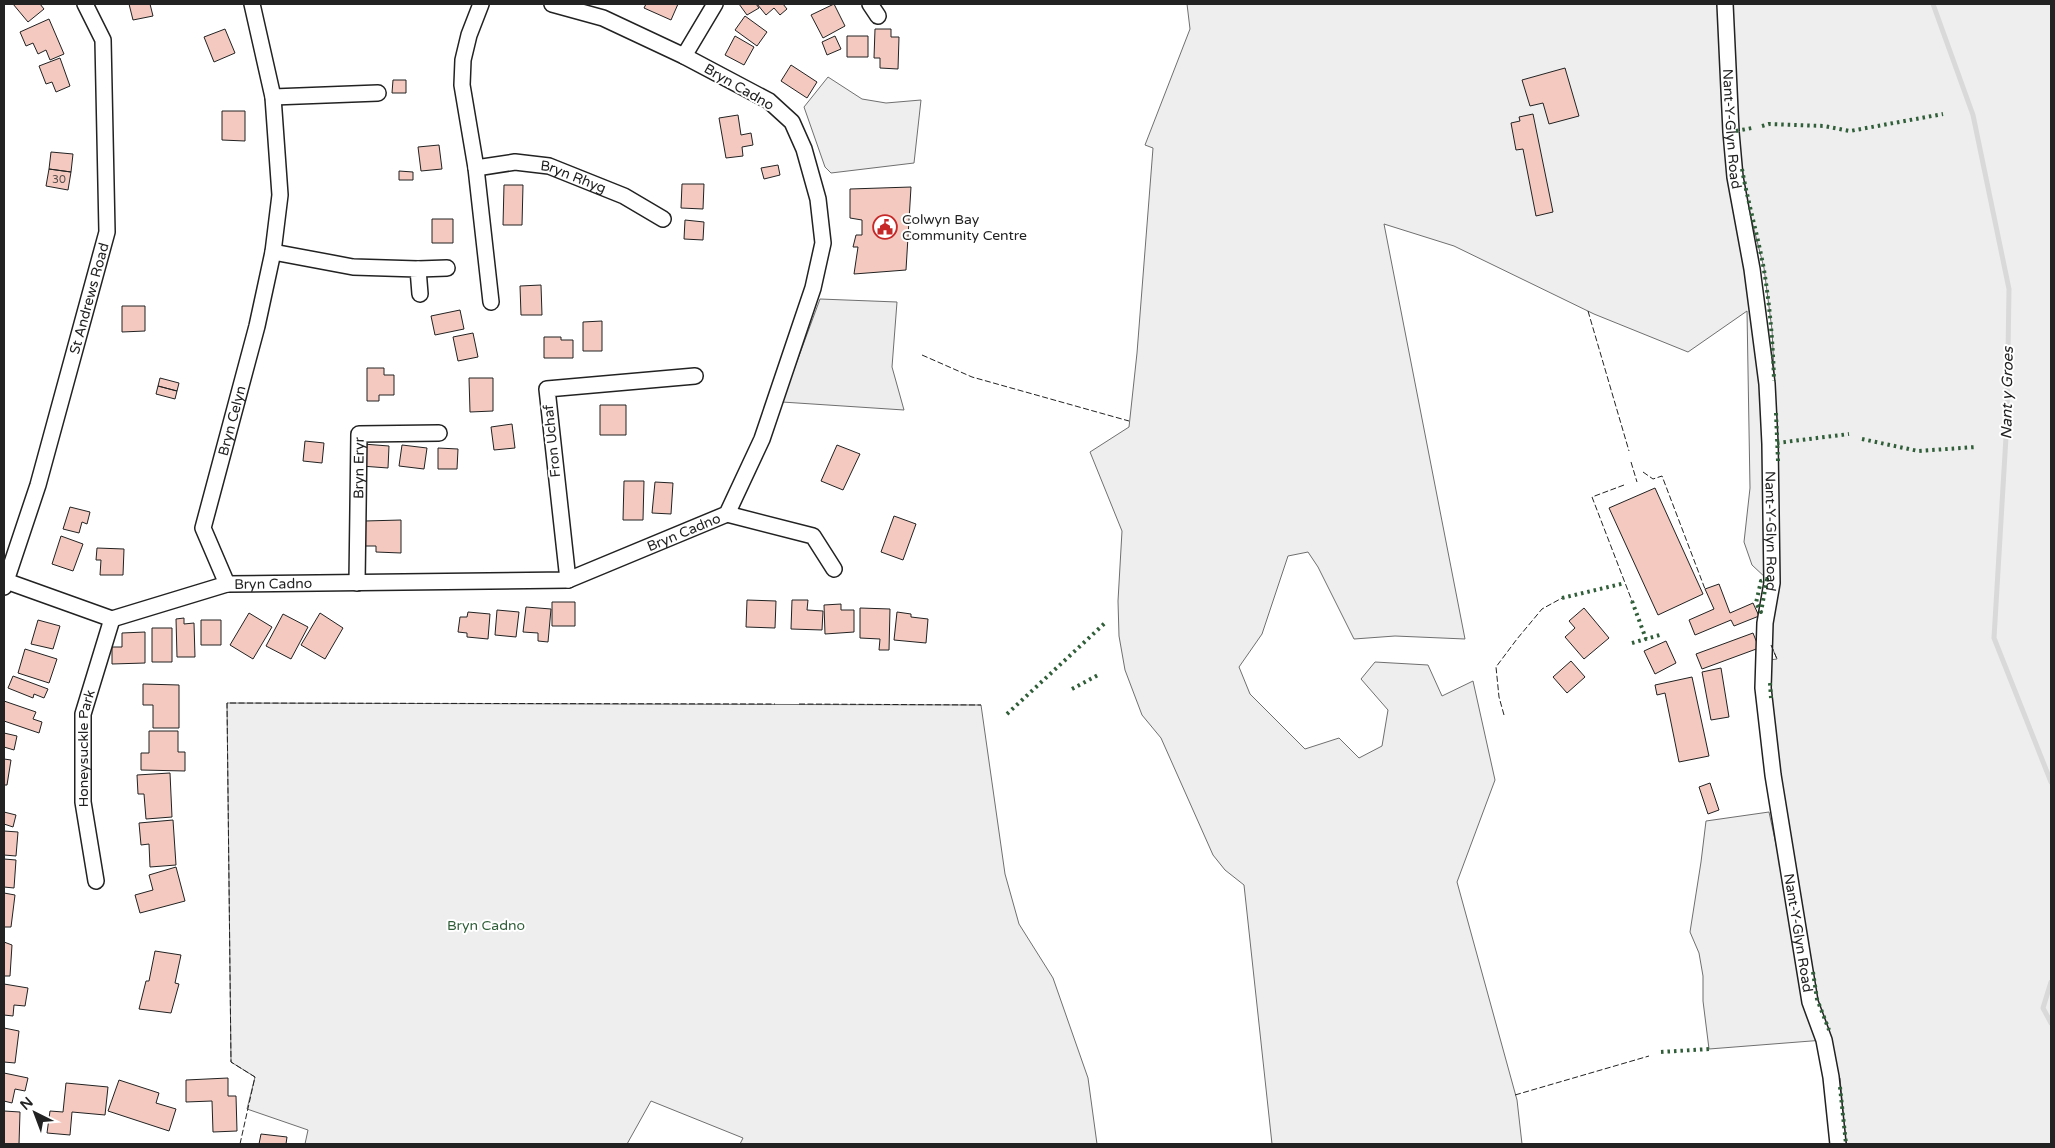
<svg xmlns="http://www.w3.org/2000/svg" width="2055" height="1148" font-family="'Varela Round',sans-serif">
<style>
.green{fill:#eee;stroke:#6f6f6f}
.parking{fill:#ededed;stroke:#6f6f6f}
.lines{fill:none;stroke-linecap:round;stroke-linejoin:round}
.stream{stroke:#d9d9d9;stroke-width:5}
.building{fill:#f3c9c0;stroke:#222}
.street-casing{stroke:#222;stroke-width:18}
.street{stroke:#fff;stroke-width:15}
.hedge{stroke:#2f5e38;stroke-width:4;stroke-dasharray:2.5 4;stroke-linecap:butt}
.fence{stroke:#222;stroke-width:1;stroke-dasharray:6 2.5;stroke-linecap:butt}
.labels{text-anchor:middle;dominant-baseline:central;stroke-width:4;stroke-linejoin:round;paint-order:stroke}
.number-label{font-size:11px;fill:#564c4a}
.street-label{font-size:14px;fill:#222;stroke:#fff}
.poi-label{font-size:14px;fill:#222;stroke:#fff;text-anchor:start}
.park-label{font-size:14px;fill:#2f5e38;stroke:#fff}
.water-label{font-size:15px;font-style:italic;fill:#222;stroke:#fff}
</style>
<rect width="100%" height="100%" fill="#fff"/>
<path class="green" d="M1187,4H2051V1144H1846L1840,1078L1831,1084L1824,1040L1709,1049L1703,1001V976L1699,953L1690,932L1701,862L1706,821L1769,812L1810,1002L1825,1040L1831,1037L1817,999L1797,887L1775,745L1769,660L1777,659L1771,645L1778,456L1772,330L1764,268L1748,206L1735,132L1765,417L1767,579L1752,565L1744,542L1750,488L1747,311L1688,352L1594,314L1454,246L1384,224L1465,639L1395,636L1354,639L1318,567L1308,552L1288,556L1262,634L1239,667L1250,694L1305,749L1339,738L1359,758L1382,746L1388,710L1361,679L1375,662L1428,665L1442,696L1473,681L1495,780L1457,882L1517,1100L1522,1144H1272L1244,885L1225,870L1213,855L1161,738L1142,715L1125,670L1119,636L1118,601L1122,531L1090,452L1129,427L1137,353L1153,148L1145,145L1190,29Z
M828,77L862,99L886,103L921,100L914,163L831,173L825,167L804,107Z
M227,703L981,705L1005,874L1019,924L1053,978L1088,1078L1097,1144H740L743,1138L651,1101L627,1144H305L308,1130L247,1109L255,1077L231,1062Z"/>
<path class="parking" d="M820,299L897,302L892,367L904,410L782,402Z"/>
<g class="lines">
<path class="stream" d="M1933,4L1973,115L2009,289L2007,420L1994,638L2051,782
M2051,982L2043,1008L2051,1023"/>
</g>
<path class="building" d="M13,4H40L44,9L28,22Z
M129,4H150L153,16L133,20Z
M646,4H678L671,20L644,8Z
M739,4H756L759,8L747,15Z
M757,4H783L787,9L780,15L774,8L766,15Z
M834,4L845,26L823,38L811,15Z
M745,16L767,32L757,46L735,30Z
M49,19L64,54L50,60L46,50L38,54L33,43L26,46L20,32Z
M225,29L235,53L214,62L204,37Z
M875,29H891V37H899L898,69L880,68V58H874Z
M735,36L754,47L744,65L725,55Z
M835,36L841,49L827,55L822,42Z
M847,36H868V57H847Z
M60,58L70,86L56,92L52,82L46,84L39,66Z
M791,65L817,82L807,98L781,81Z
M1565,68L1579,116L1549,124L1543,103L1530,106L1522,80Z
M393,80H406V93H392Z
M222,111H245V141L222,140Z
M1533,114L1553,212L1536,216L1523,149L1516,150L1511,123L1520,121L1519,117Z
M738,115L741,135L751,133L753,145L742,147L743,156L726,158L719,118Z
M439,145L442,169L421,171L418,147Z
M51,152L73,154L71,172L49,169Z
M778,165L780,175L764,179L761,168Z
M49,169L71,172L68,190L46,186Z
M399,171L413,172V180H399Z
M682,184H704L703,209L681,208Z
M504,185H523L522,225H503Z
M911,187L906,270L854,274L858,247H853L856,235H862V220L850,218V189Z
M432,219H453V243H432Z
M685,220L704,222L703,240L684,239Z
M541,285L542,315H521L520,286Z
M122,306H145V331L122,332Z
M460,310L464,329L435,335L431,316Z
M602,321V351H583V322Z
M473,333L478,357L458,361L453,337Z
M544,337H561V340H573V358H544Z
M367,368H384V375H394V395H379V401H367Z
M160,378L179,383L177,391L158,386Z
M469,378H493V411L470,412Z
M158,386L177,391L175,399L156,394Z
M600,405H626V435H600Z
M512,424L515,448L494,450L491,427Z
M305,441L324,443L322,463L303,461Z
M363,444L389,446L388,468L361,466Z
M402,445L427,448L424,469L399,466Z
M837,445L860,454L843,490L821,481Z
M438,448L458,449L457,469H438Z
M624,481H644L643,520H623Z
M655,482L673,483L671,514L652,513Z
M1655,488L1703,594L1658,615L1609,508Z
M70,507L90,512L87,524L82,522L79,533L63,529Z
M894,516L916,524L903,560L881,552Z
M401,520V553L376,552V546H365V521Z
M61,536L83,544L73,571L52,564Z
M97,548L124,549L123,575H100L101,560H96Z
M1719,584L1730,613L1753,603L1759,616L1734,626L1731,620L1695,635L1689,620L1714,609L1705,589Z
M747,600L776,601L775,628L746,627Z
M792,600H808L807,610L823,611L822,630L791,629Z
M552,602H575V626H552Z
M841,604V610H854V632L825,634L824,605Z
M526,607L551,609L548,642L538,641V633L523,632Z
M860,608L890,609L889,650H879L880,639L860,638Z
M1584,608L1609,638L1584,659L1565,637L1575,628L1569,621Z
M497,610L519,612L516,637L495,635Z
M468,612L490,614L488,639L467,637V633L458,632L460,617H467Z
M897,612L911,614V617L928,619L926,643L894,640Z
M249,613L272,627L253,659L230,645Z
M320,613L343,628L325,659L301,645Z
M283,614L308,627L291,659L266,646Z
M184,618V624L194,623L195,657H177L176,619Z
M38,620L60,626L53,649L31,644Z
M201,620H221V645H201Z
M152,628H172V662H152Z
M145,632V663L112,664V647H122V633Z
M1753,633L1759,648L1702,669L1696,654Z
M1666,641L1676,663L1655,674L1644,651Z
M25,649L57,659L49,683L18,673Z
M1571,661L1585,677L1567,693L1553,677Z
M1721,668L1729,717L1711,720L1702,672Z
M13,676L48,689L44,698L34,694L33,698L8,688Z
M1692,677L1709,756L1679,762L1665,693L1657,695L1655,685Z
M143,684L179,685V728H153V705H143Z
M4,701L36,712L33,719L42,722L39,733L4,721Z
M149,731H178V752H185V771L141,770V753H149Z
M4,733L17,736L14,750L4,747Z
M4,759L11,760L7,785H4Z
M170,773L172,817L146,819L144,794H138L137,775Z
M1710,783L1719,810L1708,814L1699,787Z
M4,812L16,815L13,827L4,824Z
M173,820L176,865L150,867L149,844L141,845L139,823Z
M4,831L18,832L16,856L4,855Z
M4,859L16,860L14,888L4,887Z
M176,867L185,901L140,913L135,895L153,890L149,875Z
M4,893L15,895L11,927H4Z
M4,942L12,945L10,976H4Z
M155,951L181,955L175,983L179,984L171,1013L139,1009L146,981H149Z
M4,984L28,988L25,1006L14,1005L13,1016L4,1015Z
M4,1028L19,1031L15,1063L4,1062Z
M4,1073L28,1078L25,1091L15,1089L12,1103L4,1101Z
M228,1078V1096H236L237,1131L213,1132L212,1101L186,1102V1080Z
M119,1080L159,1093L156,1103L176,1109L169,1131L108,1111Z
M66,1083L108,1087L105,1115L72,1112L70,1135L47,1133L50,1111L63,1112Z
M4,1111L20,1112L19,1144H4Z
M261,1134L287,1137L286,1144H259Z"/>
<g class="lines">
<g class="street-casing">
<g id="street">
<path d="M481,4L469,35L463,60L462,85L476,168L491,302"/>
<path d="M870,4L878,16"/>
<path id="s1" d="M1725,4L1731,132L1735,177L1752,269L1767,384L1770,444L1772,583L1765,623L1763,688L1773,775L1810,1002L1824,1040L1831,1077L1838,1144"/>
<path d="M684,56L715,4"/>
<path d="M273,97L378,93"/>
<path id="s2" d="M476,168L515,162L549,166L624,196L663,219"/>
<path d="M273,252L353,267L418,269L420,294"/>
<path d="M418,269L447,268"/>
<path d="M727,514L813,536L834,569"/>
<path d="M568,580L547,389L695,376"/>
<path id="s3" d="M6,581L112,619L227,584L568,580L727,514L762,439L813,288L823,243L818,199L804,149L792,122L769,101L684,56L603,18L552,4"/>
<path id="s4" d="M357,583L359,434L439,433"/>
<path id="s5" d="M227,584L203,528L257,326L273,252L280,195L273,97L252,4"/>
<path id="s6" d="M4,587L38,485L107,232L103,40L85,4"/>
<path id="s7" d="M96,881L83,802V714L112,619"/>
</g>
</g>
<use href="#street" class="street"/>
<path class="hedge" d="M1762,126L1769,124L1824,126L1850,131L1943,114
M1736,131L1752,128
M1742,169C1748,203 1758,236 1764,270C1770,307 1773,344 1774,381
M1776,413L1778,461
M1862,439L1918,451L1976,447
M1777,443L1849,434
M1767,579L1761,612L1756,603L1761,581Z
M1562,598L1625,583
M1632,601L1646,639
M1632,643L1663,634
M1770,683L1771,698
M1072,689L1098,675
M1007,714L1105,623
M1813,972L1817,999L1829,1030
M1661,1052L1709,1049
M1840,1087L1846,1144"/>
<path class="fence" d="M1588,311L1629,451
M922,355L972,377L1129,421
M1631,462L1637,482
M1643,472L1653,479L1662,476L1705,589
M1624,485L1592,497L1632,601
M1771,645L1777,659
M799,704L981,705
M1504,715L1499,697L1496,667L1517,639L1542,609L1562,598
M1515,1095L1649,1056
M240,1144L255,1077L231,1062L227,703L775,704"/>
</g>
<defs>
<g id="civic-ring" transform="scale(1.25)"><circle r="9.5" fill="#fff" stroke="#c62828" stroke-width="1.5"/><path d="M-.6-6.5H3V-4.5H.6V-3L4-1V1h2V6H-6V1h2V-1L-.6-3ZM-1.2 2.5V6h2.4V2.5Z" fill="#c62828"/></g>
</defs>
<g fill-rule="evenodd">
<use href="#civic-ring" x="885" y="227"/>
</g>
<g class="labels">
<g class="number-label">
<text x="59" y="179">30</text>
</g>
<g class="street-label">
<text transform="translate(739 87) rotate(30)">Bryn Cadno</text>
<text stroke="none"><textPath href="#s1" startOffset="125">Nant-Y-Glyn Road</textPath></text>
<text stroke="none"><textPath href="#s2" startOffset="100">Bryn Rhyg</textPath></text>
<text stroke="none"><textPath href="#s6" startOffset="301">St Andrews Road</textPath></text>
<text stroke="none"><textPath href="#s5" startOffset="172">Bryn Celyn</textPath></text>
<text transform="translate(552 441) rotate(-96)">Fron Uchaf</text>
<text stroke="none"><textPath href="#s4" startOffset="115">Bryn Eryr</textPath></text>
<text stroke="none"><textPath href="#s1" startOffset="530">Nant-Y-Glyn Road</textPath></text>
<text stroke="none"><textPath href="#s3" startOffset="699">Bryn Cadno</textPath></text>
<text stroke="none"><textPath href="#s3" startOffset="279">Bryn Cadno</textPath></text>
<text stroke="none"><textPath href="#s7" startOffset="134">Honeysuckle Park</textPath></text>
<text stroke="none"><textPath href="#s1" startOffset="935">Nant-Y-Glyn Road</textPath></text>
</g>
<g class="poi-label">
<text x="902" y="219">Colwyn Bay<tspan x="902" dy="16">Community Centre</tspan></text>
</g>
<g class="park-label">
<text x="486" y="925">Bryn Cadno</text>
</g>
<g class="water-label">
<text transform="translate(2007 393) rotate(-89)">Nant y Groes</text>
</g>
</g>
<rect width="2055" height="1148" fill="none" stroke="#222222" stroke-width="10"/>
<g transform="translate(35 1113) rotate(318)" stroke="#ffffff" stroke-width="4" paint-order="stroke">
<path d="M0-4L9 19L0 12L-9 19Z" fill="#222222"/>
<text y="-8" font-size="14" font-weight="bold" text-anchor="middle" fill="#222222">N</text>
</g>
</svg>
